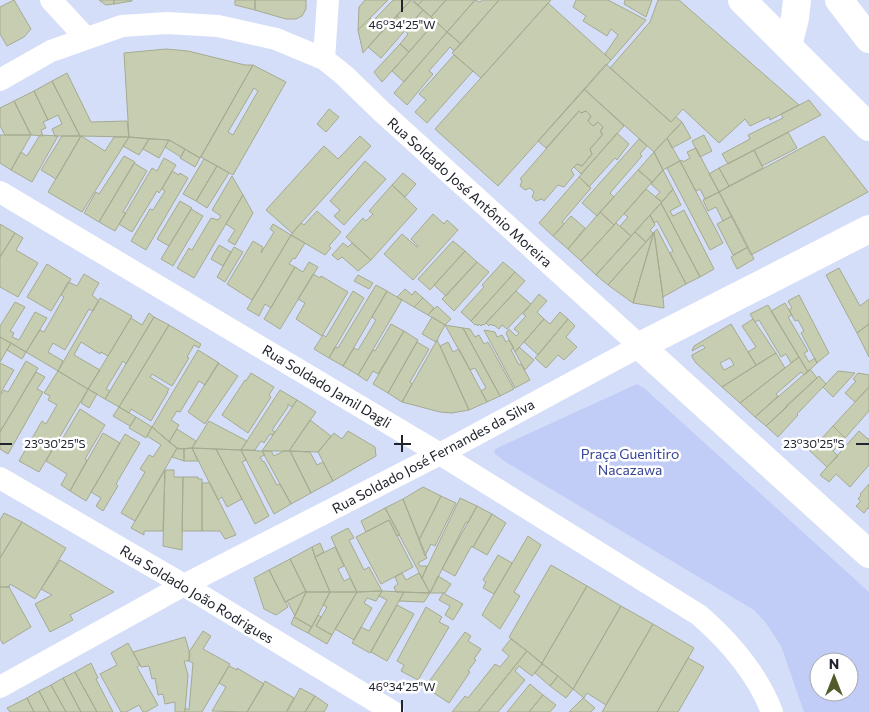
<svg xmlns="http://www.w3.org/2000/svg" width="869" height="712" font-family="Commissioner,sans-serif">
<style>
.green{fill:#c1cdf7;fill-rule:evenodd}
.building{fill:#c7cdb1;stroke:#a5ab90;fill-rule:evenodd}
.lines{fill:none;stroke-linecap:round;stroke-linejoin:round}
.minor{stroke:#fff;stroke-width:22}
.tertiary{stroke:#fff;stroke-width:28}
.secondary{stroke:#fff;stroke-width:28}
.ticks{fill:none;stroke:#21242e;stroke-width:2}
.labels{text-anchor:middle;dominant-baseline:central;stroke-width:5;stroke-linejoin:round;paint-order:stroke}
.street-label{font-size:14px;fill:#21242e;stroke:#fff}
.park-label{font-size:14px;fill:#384595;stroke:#fff}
.ticks-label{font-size:12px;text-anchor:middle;fill:#21242e;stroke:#fff;stroke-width:5;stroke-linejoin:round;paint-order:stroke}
</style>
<rect width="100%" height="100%" fill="#d5def9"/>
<path class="green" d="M637,384L644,388L869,592V712H804L781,646L766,623L754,610L504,461L494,453L495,449ZM819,662H849V692H819Z"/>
<path class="building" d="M14,0L31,29L24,37L7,46L0,34V7Z
M99,0H114V4L106,5Z
M114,0H132V1L114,4Z
M235,0H255V10L235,5Z
M255,0H306V9L302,16L296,19H286L255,10Z
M365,0H388L358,30L359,7Z
M393,0H411L383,30L373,21Z
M411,0L423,10L409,26L397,16Z
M413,0H423L418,5Z
M423,0H446L431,17L418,5Z
M446,0H475L447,32L431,17Z
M475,0L480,2L482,0H499L461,44L447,32Z
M499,0H551L481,78L452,53Z
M576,0H608L646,20L611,60L605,54L618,35L611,29L607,36L583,21L586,16L573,7Z
M625,0H652L646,17L624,4Z
M658,0H679L799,105L770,120L769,117L750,126L745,119L719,143L683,109L671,122L610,68L650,22Z
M548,3L611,60L498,186L435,129Z
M423,10L436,21L409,52L400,44L408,34L405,31Z
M397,16L409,26L381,58L368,47Z
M370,18L383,30L363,53L358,30Z
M436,21L447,32L404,82L392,71Z
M447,32L461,44L454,51L450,47L429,71L433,74L407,105L394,93Z
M400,44L409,52L382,82L374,72Z
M166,49L188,51L245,65H253L200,158L169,140L129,137L124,53Z
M454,55L473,71L427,123L415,112L426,100L419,94Z
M606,64L671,122L676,117L682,122L654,152L584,89Z
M253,65L286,82L233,175L201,157ZM254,88L258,91L233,135L228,132Z
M67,73L91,122L127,121L129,137L80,136L52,81Z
M52,81L80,136H55L52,129L62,124L58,115L48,120L34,91Z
M584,89L624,126L581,174L574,167L577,164L582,166L592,154L590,149L603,134L600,132L603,127L598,122L593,126L588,121L591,116L586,111L581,113L579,111L546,148L538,141Z
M34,91L48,120L43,122L46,128L41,130L43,136L31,135L14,101Z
M809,100L821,115L728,164L722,154L750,139L748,135L783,118L781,114Z
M14,101L31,135H5L0,126V108Z
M329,109L339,117L326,132L317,124Z
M579,111L581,113L586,111L591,116L588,121L593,126L598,122L603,127L600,132L603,134L590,149L592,154L582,166L577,164L571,170L574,175L564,187L558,185L544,201L542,199L536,201L532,197L534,192L530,188L525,190L520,186L522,181L520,179Z
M682,122L691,138L672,148L667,138Z
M788,132L797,148L762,166L754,150Z
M617,133L629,144L617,160L615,158L589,187L579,177Z
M0,135H31L11,170L0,163Z
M40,135L58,136L32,182L11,170L21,152L27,156Z
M704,135L712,151L700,157L692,141Z
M62,136H81L56,179L41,170Z
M81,136L105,151L114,137H129L82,212L48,192Z
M360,136L371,146L292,233L266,210L324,146L338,159Z
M824,136L868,192L751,255L719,192Z
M129,137L149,139L139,155L123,146Z
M667,138L680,161L663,170L654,152Z
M149,139L169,140L159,158L143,149Z
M639,139L647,146L640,154L642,156L610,193L614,197L597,216L582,203Z
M169,140L185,149L181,157L165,147Z
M696,148L719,192L705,199L700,189L696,191L680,161L682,160L683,162L690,158L687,152Z
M185,149L200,158L195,167L180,158Z
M754,150L763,168L729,186L719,168Z
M654,152L663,170L652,182L638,170Z
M124,156L135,162L99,222L84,213L96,192L99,194Z
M164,158L176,165L159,193L157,191L132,232L119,224L152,168L157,171Z
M204,159L217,166L196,201L183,194Z
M365,161L386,179L344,225L334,216L340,210L330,201Z
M680,161L723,243L710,250L667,168Z
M134,163L147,171L123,212L126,213L115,231L99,222Z
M217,166L229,173L207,208L196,201Z
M719,168L729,186L719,192L709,174Z
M638,170L652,182L614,225L600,212Z
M663,170L673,189L662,202L655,197L660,192L651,184Z
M172,171L179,175L180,173L188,178L146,250L131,241L150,209L153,210L165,191L162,189Z
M403,173L416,184L405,197L392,185Z
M232,176L243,195L194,278L177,268L189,248L192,250L211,218L218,220L221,216L212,210Z
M579,177L591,188L562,222L564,224L553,236L539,223Z
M392,185L417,209L371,260L346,237L363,218L366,221L373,214L369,211Z
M646,189L662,202L631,236L620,226L628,217L624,214Z
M673,189L681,205L670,211L673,216L684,210L714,269L700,277L661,203Z
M719,192L732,216L723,221L716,207L708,211L703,200Z
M243,195L253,213L235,245L228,241L235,230L226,224Z
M180,201L192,208L169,246L157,239Z
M661,203L700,277L686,284L670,253L673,251L657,221L654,223L650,215Z
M191,209L203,216L173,266L161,259Z
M317,211L341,232L329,246L331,248L325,255L291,235L301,223L304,225Z
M600,212L614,225L581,261L568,249Z
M433,214L444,224L447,220L458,230L413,280L384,254L402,234L417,247L418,246L411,239Z
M650,215L655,225L650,230L653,233L646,242L635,232Z
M571,216L585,228L568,249L553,236Z
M732,216L748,247L733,255L717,224Z
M616,223L631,236L596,275L581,261Z
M0,224L15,233L0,257Z
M273,224L291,235L252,300L227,284L253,241L263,247L261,253L274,232L270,229Z
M657,229L686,284L663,297L654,232Z
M635,232L646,242L608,285L596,275Z
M654,232L663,297L664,308L633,303Z
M15,233L23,238L16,250L38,263L18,297L0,287V257Z
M653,234L633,303L608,285Z
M291,235L305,243L295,259L293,258L289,264L295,267L271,308L265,304L259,316L247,309Z
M453,241L465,251L430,290L418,279Z
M343,243L348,247L352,243L371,260L358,271L342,257L338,260L332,255Z
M219,245L231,252L223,266L211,259Z
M234,247L243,252L225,282L217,277Z
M748,247L754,259L737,269L731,257Z
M465,251L477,262L446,296L434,285Z
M309,262L318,267L280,329L264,319L295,267L303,272Z
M477,262L489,272L454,311L442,299Z
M503,262L515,272L471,321L461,312L484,287L482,285Z
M47,264L71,279L51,311L27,297Z
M839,268L860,306L869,299V324L857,333L826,275Z
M515,272L525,281L484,325L483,324L481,326L479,324L478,326L476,324L475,325L471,321Z
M84,274L99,283L92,295L99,301L93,311L89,309L65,350L53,343L48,352L63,361L58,371L26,352L40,330L44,332L64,297L61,295L68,282L77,286Z
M313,274L320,278L321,276L348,292L322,336L296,319L305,303L298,299Z
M358,275L373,283L369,289L354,281Z
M376,285L387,291L343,366L329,358L335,347L338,348Z
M405,289L412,295L415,291L423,298L414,307L397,297Z
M353,291L364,298L329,358L314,349L323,335L326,337Z
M387,291L402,300L358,375L343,366L354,348L358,350L376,320L372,317Z
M516,291L531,304L507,329L502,325L499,329L494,325L493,326L491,324L489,326L486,323Z
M539,294L547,301L537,312L544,319L515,352L506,333L509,329L516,336L519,333L514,329L526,316L523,314Z
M799,295L829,353L817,363L801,333L804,331L798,320L795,321L789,310L792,308L788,301Z
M100,298L132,316L108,356L101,352L100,354L81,342L74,355L100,370L88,389L58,371Z
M423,298L434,308L428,315L414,307Z
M15,302L25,307L10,331L14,333L12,337L19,340L35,312L47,318L26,352L0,337V326Z
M785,303L792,315L788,317L808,351L804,353L809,362L815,358L817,363L808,372L771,311Z
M768,305L799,357L791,363L786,354L781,357L759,320L755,322L750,314Z
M437,306L451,319L445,325L428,315Z
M560,312L568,319L538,355L524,342L544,319L550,324Z
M149,313L154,317L126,364L123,361L106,389L110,391L105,399L88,389L131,318L142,325Z
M154,317L169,325L119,407L105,399Z
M432,317L445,325L436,342L422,334Z
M568,319L575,326L566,337L577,347L564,360L558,355L546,368L535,358Z
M753,319L776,353L756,365L748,352L756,347L742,326Z
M391,324L404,331L378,374L373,371L367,381L358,375L373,350L375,351Z
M731,324L756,365L722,387L696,363L692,357V355L705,348L703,345L692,351L694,346ZM730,358L734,365L724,370L720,363Z
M869,324V357L857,333Z
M169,325L201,344L199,348L194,345L187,357L189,358L172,386L152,374L150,377L169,389L167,392H168L151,421L131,409L129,413L119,407Z
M445,325L463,328L500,396L487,402L481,391L486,388L475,368L470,370Z
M463,328L470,329L475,337L479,335L484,344L488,342L514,389L500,396Z
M484,330L495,332L497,337L502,335L506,342L509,340L514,348L511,350L519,365L521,364L530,380L515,388Z
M404,331L418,340L388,393L373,384Z
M0,337L11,343L0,362Z
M437,340L440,346L469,410L452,413L440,412L402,402Z
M417,342L429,349L410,382L412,384L402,402L388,393Z
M448,342L453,352L459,349L487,402L469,410L440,346Z
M11,343L26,352L22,359L7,350Z
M519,347L534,360L525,370L515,352Z
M198,350L219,363L205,385L199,381L180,412L177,411L171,420L179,425L169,442L152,427Z
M776,353L785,368L740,403L722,387Z
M799,357L808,372L804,375L801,372L776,394L778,396L755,417L740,403Z
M26,361L38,368L0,432V396L4,390L8,392Z
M0,363L14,370L0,394Z
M218,363L238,376L205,424L188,412Z
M810,369L817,378L786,406L787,407L766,426L755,417Z
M58,371L88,389L39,472L19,461L42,421L46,424L57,405L48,400L50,396L44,393Z
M838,371L855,373L833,397L823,387Z
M36,372L45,377L37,389L43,392L8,454L0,449V432Z
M251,373L274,387L269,395L271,397L248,433L222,415L245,380L246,381Z
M858,373L869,375V387L855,402L845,393L856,381L853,379Z
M819,376L826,384L797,414L798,415L778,437L766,426Z
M869,387V411L845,438L833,426Z
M88,389L97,394L89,408L81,403Z
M280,390L297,400L292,407L288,404V407L272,430L275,432L272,435L270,434L264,443L261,441L255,450H241Z
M297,400L316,412L289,451H262Z
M119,407L136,417L130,426L113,416Z
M80,409L105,425L85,459L87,460L70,491L61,485L67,474L46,461L55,446L57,448Z
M136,417L152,427L146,438L129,428Z
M310,420L331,436L318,452L289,451Z
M209,421L247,441L241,450L192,448Z
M833,426L845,438L833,451L838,456L827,467L810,451Z
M152,427L177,448L135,521L121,513L145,472L140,469L149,455L153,457L161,445L147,436Z
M177,429L196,441L192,448L178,449L169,442Z
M348,431L375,447L376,456L333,481L318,452L334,433L342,439Z
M859,431L868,439L869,438V465L850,487L836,474L829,482L820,475Z
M103,433L120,443L86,501L70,491Z
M125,434L140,443L116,484L118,486L103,511L96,506L101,498L91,492Z
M177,448L184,449V461L172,457Z
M192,448L216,449L242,499L227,507L222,497L218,500Z
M192,448L198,461H184V449Z
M216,449L241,450L246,460L242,462L269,516L255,524Z
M241,450L262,451L265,455L260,457L263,462L264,461L277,485L280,484L291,504L274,514Z
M262,451H271L274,456L284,451H290L311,493L291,504Z
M290,451L310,452L317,465L323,462L333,481L311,493Z
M165,470H174V477H183L182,550L163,546Z
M165,470L163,531H144V535L131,528Z
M183,477H198V479H202V531H182Z
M202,483H210L236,535L225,539L220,531H202Z
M869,484V509L868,508L864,513L856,506L861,501L858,499L861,495L860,494Z
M423,487L441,496L419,540L403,499Z
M441,496L456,503L435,546L431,544L425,556L419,540Z
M460,498L477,506L468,523L466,522L430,593L422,578Z
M403,499L427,558L418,563L420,566H427L422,578L385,508Z
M477,506L492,514L473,547H471L455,576L442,569Z
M385,508L400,535L397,536L389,520L366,532L361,521Z
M4,513L22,522L0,558V520Z
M492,514L506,523L487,555L473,547Z
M389,520L413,567L381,584L356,537Z
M22,522L66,548L35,599L10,584L9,587H0V558Z
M348,528L354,538L349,540L364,570L369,567L382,591L357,592L331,537Z
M528,536L541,545L514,592L520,596L500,629L482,615Z
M320,543L324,552L315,557L312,547Z
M312,547L315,557L330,592H306L290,559Z
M335,547L344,566L338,569L344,581L350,578L357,592H330L315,557Z
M498,555L512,563L494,594L483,588L486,582L483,580Z
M290,559L306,591L285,602L269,570Z
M60,560L114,592L70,615L73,620L50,632L35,604L52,595L41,589Z
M551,565L587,586L542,663L509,637Z
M269,570L288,607L276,615L264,609L254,578Z
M402,573L406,580L419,573L430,593L396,592L394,587L398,584L395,577Z
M438,576L451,584L445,593H430Z
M587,586L621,606L573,689L542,663Z
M0,587H9L31,627L3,644L0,639Z
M306,591V592L295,616L287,601Z
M382,591L404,592L370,653L352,643L361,627L369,631L387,600L379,596Z
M382,591L376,601L367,598L364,603L372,608L354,640L335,629L357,592Z
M306,592H330L312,627L294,617Z
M330,592H357L332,635L316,626L327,607L323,605Z
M404,592L430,593L424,602L399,601Z
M443,593L463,604L453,620L445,615L450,606L439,600Z
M397,605L414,614L387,661L371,652Z
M621,606L653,624L606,705L587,693L584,698L573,689Z
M426,607L442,617L439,622L449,627L418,680L401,671L404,665L397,661Z
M318,615L321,617L316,626L332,635L327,644L308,633Z
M294,617L312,627L308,633L291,624Z
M653,624L694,648L657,712H602Z
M203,631L211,636L203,649L230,664L202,712H185V708L189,710L193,663L189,661V652Z
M465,632L471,636L468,641L481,649L474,659L476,660L468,671L470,672L449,703L425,687Z
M185,637L190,654L189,661H184L188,675L185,712H175V702L165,704L163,694L158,695L155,678L152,679L149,666L141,667L133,652Z
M511,639L527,651L478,712H452L465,696L468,698L495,664L500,667L509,656L502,650Z
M128,643L140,665L137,667L158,705L146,712H143L139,705L126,712H121L100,674L117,665L111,653Z
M527,651L542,664L532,676L519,666L515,671L525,680L498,712H478Z
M688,658L704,667L678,712H657Z
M91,663L98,678L96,679L113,712H97L75,672Z
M542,664L558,676L550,686L535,673Z
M229,666L237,670V668L264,684L247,712L212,711L226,687L219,683Z
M75,672L97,712H81L63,678Z
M558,676L573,689L566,698L550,686Z
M63,678L81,712H66L51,685Z
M265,681L294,698L286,712H247Z
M530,684L543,695L529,712H507Z
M51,685L66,712H50L39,691Z
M300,688L315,696L305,712H287Z
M39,691L50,712H34L27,698Z
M543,695L556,705L550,712H529Z
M315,696L328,705L324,712H305Z
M27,698L34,712H10L7,708Z
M583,698L595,708L591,712H569Z"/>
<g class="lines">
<path class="minor" d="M51,0L86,38
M324,59L328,0
M0,80L51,51L122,26L167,23L218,26L276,39L324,59L344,75L380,110L640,346L440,454L184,585L0,687
M0,192L440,454L699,615C730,642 757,673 772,712
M0,478L184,585L393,712"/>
<path class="tertiary" d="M869,229L640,346L869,554"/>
<path class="secondary" d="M742,0L869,127
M839,0L869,39
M788,46L795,18L797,0"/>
</g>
<path class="ticks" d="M402,0V12M402,435V452M0,444H12M394,444H411M856,444H869M402,700V712"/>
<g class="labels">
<g class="street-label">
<text transform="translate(470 192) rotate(42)">Rua Soldado José Antônio Moreira</text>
<text transform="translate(327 386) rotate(31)">Rua Soldado Jamil Dagli</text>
<text transform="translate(433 456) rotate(-28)">Rua Soldado José Fernandes da Silva</text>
<text transform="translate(197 594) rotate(31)">Rua Soldado João Rodrigues</text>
</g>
<g class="park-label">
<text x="630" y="453">Praça Guenitiro<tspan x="630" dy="16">Nacazawa</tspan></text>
</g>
</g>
<g class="ticks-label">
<text x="402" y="29">46°34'25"W</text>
<text x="55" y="448">23°30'25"S</text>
<text x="814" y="448">23°30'25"S</text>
<text x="402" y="691">46°34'25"W</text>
</g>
<g transform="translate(834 677)"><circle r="24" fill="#ffffff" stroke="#a6a7ab"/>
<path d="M0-4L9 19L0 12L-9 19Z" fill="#525b2a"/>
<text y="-8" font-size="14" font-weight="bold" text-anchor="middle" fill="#21242e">N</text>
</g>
</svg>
